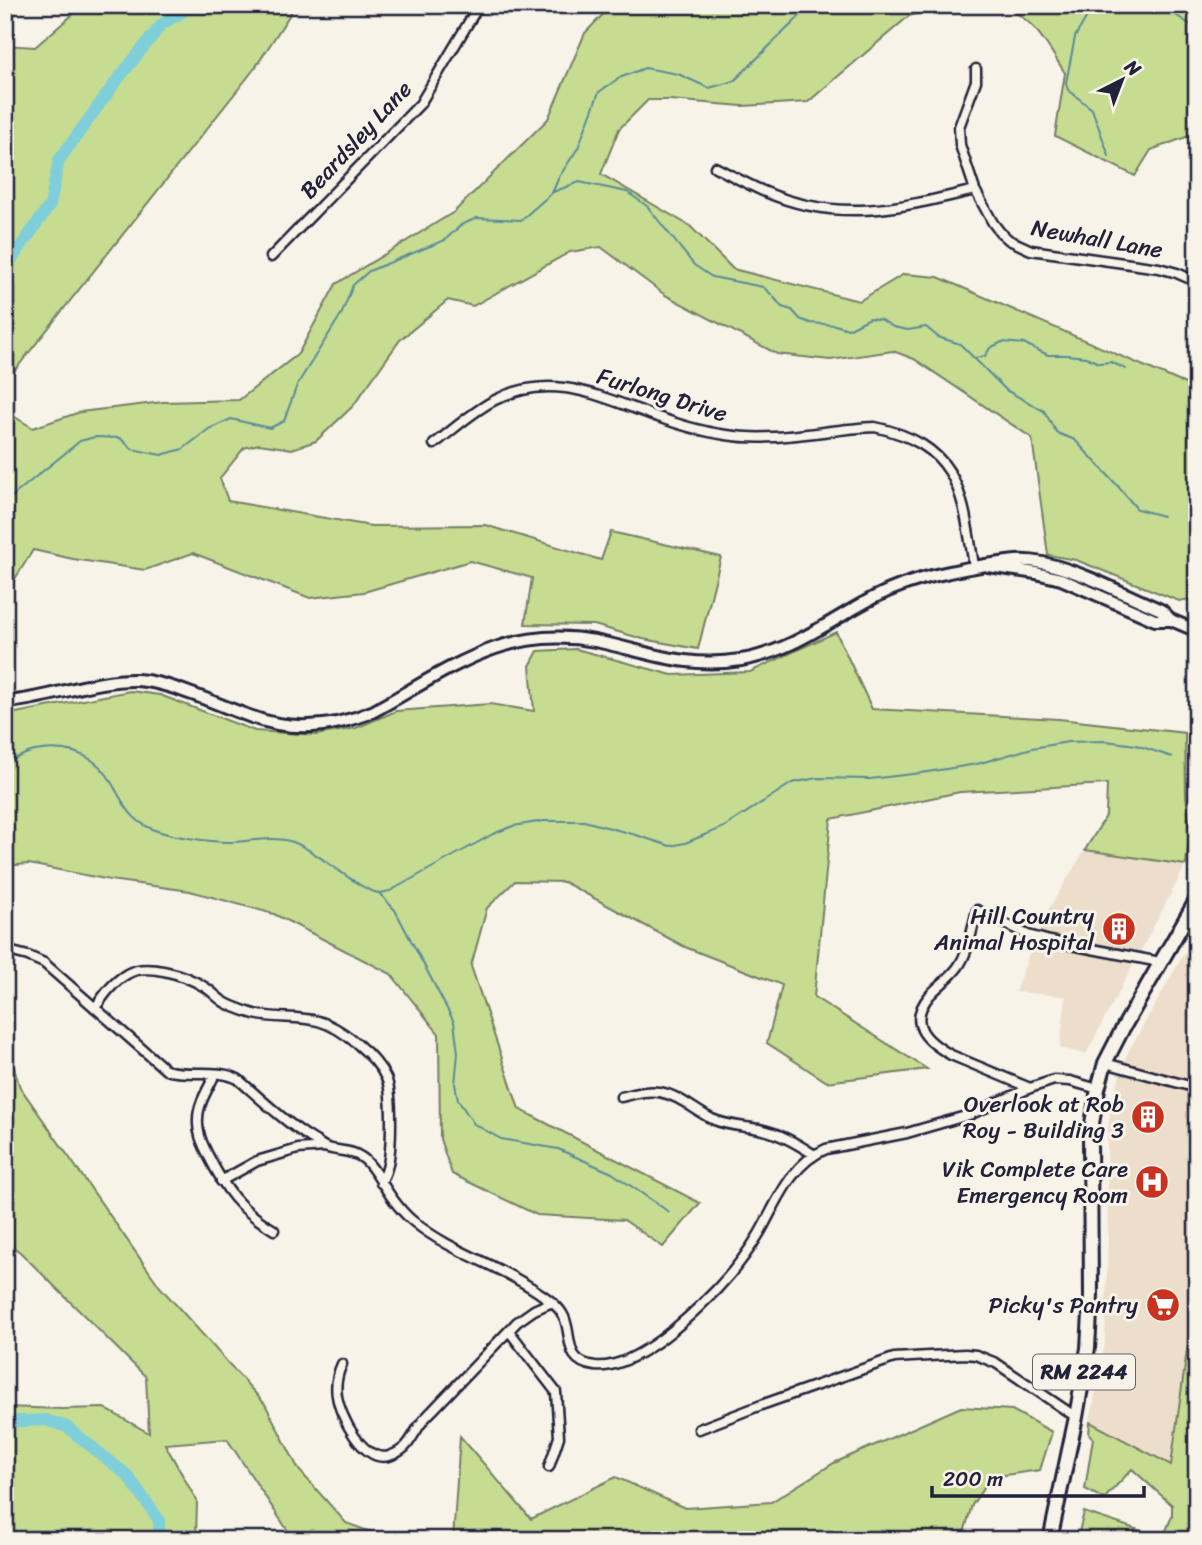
<svg xmlns="http://www.w3.org/2000/svg" width="1202" height="1545" font-family="Sriracha,sans-serif">
<style>
.built{fill:#ecdeca}
.green{fill:#c6dc91;stroke:#747f66;stroke-width:2}
.lines{fill:none;stroke-linecap:round;stroke-linejoin:round}
.stream{stroke:#5a8a9a;stroke-width:2}
.river{stroke:#7fcfda;stroke-width:12}
.street-casing{stroke:#22223b;stroke-width:13}
.secondary-casing{stroke:#22223b;stroke-width:16}
.primary-casing{stroke:#22223b;stroke-width:18}
.street{stroke:#f7f3e8;stroke-width:8}
.secondary{stroke:#f7f3e8;stroke-width:10}
.primary{stroke:#f7f3e8;stroke-width:12}
.labels{text-anchor:middle;dominant-baseline:central;stroke-width:6;stroke-linejoin:round;paint-order:stroke}
.shield{fill:#f7f3e8;stroke:#62616f;stroke-width:2}
.shield-label{font-size:21px;font-weight:bold;fill:#22223b}
.street-label{font-size:23px;fill:#22223b;stroke:#f7f3e8}
.poi-label{font-size:23px;fill:#22223b;stroke:#f7f3e8;text-anchor:end}
</style>
<rect width="100%" height="100%" fill="#f7f3e8"/>
<filter id="ink" filterUnits="userSpaceOnUse"><feTurbulence type="fractalNoise" baseFrequency=".0143" numOctaves="2"/><feDisplacementMap in="SourceGraphic" scale="14" xChannelSelector="R" yChannelSelector="G"/><feConvolveMatrix kernelMatrix="1 2 1 2 8 2 1 2 1" color-interpolation-filters="sRGB"/></filter>
<g filter="url(#ink)">
<path class="built" d="M1085,850L1186,865L1086,1054L1060,1048L1066,996L1015,992L1029,954L1051,905Z
M1197,931V1294L1195,1293L1171,1465L1090,1422L1105,1343L1108,1234L1107,1133L1112,1100L1127,1054Z"/>
<path class="green" d="M84,5H296L255,68L8,379L5,386V45L35,47Z
M612,5H950L909,16L808,102L742,106L670,100H648L619,129L601,174L690,226L733,269L859,301L904,274L938,277L1197,389V471L1194,477L1197,482V598L1179,601L1076,560L1048,555L1032,438L914,359L893,351L830,360L777,354L665,295L601,247L570,252L473,306L448,300L400,340L353,406L316,441L292,449L259,444L244,448L220,478L228,501L371,526L485,525L601,560L611,532L721,557L698,649L643,639L594,625L525,624L532,578L470,561L364,592L310,598L193,553L145,570L73,559L33,550L5,595V411L33,428L80,412L163,402L239,400L298,354L336,284L454,212L548,119L585,33Z
M998,5H1197V133L1151,150L1135,176L1055,136L1065,73C1046,44 1034,16 998,5Z
M836,632L872,709L1059,719L1185,733L1186,795L1190,827L1186,865L1085,850L1106,816L1107,784L960,792L831,819L814,997L927,1069L827,1082L767,1043L782,985L685,947L564,882L515,881L487,908L471,966L519,1109L700,1203L663,1247L624,1220L537,1215L452,1174L440,1139L439,1034L391,974L274,914L190,891L110,880L29,864L5,866V715L130,691L160,695L255,731L316,735L356,728L396,711L490,704L534,711L530,666L538,651L576,649L672,675L750,672Z
M5,1041L20,1087L160,1287L265,1404L299,1470L346,1523L393,1540H294L227,1439L165,1444L197,1501L196,1540H5V1407L62,1409L104,1408L149,1433L146,1377L20,1252L5,1241Z
M1195,1293L1197,1294V1540H1077L1084,1512L1163,1538L1172,1516V1505L1132,1469L1104,1499L1085,1489L1093,1438L1089,1434L1090,1422L1171,1465Z
M961,1407L1012,1410L1052,1432L1040,1470L991,1477L972,1505L962,1540H453L460,1436L531,1519L616,1477L685,1508L771,1502L834,1463Z"/>
<g class="lines">
<path class="stream" d="M1086,5L1089,13L1075,37L1066,83L1068,90L1092,109L1109,156
M1160,5L1197,29
M553,192L579,182L627,192L647,206L694,265L712,277L763,287L772,295L782,307L792,310L800,319L810,323L835,325L848,329L870,318L882,320L893,327L908,330L926,327L938,337L960,344L1006,390L1044,411L1057,433L1075,440L1117,485L1137,509L1163,516
M974,358L985,356L990,348L1002,342L1025,344L1048,355H1067L1086,357L1099,363L1111,362L1126,369
M5,502L80,441L95,437L120,438L132,449L161,455L183,449L209,429L231,419L270,428L284,421L297,385L342,313L353,285L369,271L445,240L461,225L477,218L521,220L552,193L559,177L578,148L599,92L619,78L645,68L678,74L709,88L734,81L811,5
M5,763C15,759 25,753 35,751C62,746 91,752 107,775C120,795 127,818 150,828C166,836 210,842 229,842C249,842 273,835 293,842C317,850 360,892 380,893C383,893 387,891 390,891L493,834L513,826L544,821H584L636,835L670,846L685,843L724,827L792,783L817,778L870,779L921,773L977,764L1032,748L1068,742L1106,741L1136,745L1172,757
M379,893L395,910L454,1022L458,1053L455,1084L458,1100L474,1124L501,1139L558,1149L612,1173L669,1212"/>
<path class="river" d="M5,269L50,205L59,160L115,83L162,24L194,5
M5,1422L46,1420L67,1427L128,1476L159,1520V1540"/>
<g class="street-casing">
<path id="street" d="M8,5H9
M976,69V81L959,127L960,145L975,190L993,223L1000,232L1009,240L1031,250L1159,268L1177,273L1197,282
M715,167C731,175 747,184 763,191C838,224 900,208 975,190
M271,257L420,104L479,5
M434,444C454,429 473,411 495,400C547,373 593,393 644,412C670,422 698,431 726,435C776,443 825,429 875,427C960,446 962,492 974,566
M5,950L28,956L44,963L166,1070C189,1077 217,1068 238,1079C262,1100 285,1122 312,1139C316,1141 321,1145 325,1147C337,1152 350,1149 361,1157C370,1162 375,1173 381,1181C390,1196 400,1211 414,1222C452,1253 498,1264 538,1292C548,1299 559,1306 564,1317C573,1337 563,1362 595,1366C635,1370 691,1316 717,1289C733,1272 747,1254 759,1234C777,1203 790,1164 826,1149L907,1133L969,1115L1030,1088L1054,1080L1070,1081L1098,1089
M95,1008C104,995 113,982 127,974C146,962 185,975 203,986C211,990 217,998 224,1002C232,1007 245,1011 254,1014C275,1019 297,1016 318,1021C341,1027 376,1056 386,1078C393,1092 392,1151 387,1168C386,1173 383,1178 381,1183
M1105,1063L1197,1088
M215,1074C209,1088 198,1103 198,1119C197,1132 202,1143 208,1155C226,1191 239,1209 274,1230
M1030,1088L951,1055C926,1041 906,1023 930,995C939,985 950,978 958,967C969,951 972,929 977,910L1028,935L1050,941L1160,962
M621,1097C634,1094 646,1090 659,1092C679,1095 694,1110 712,1119C727,1126 743,1126 759,1129C779,1133 796,1143 813,1154
M221,1181L257,1161L298,1149L325,1147
M509,1331L556,1392L559,1437L549,1467
M342,1364C337,1375 335,1384 337,1396C340,1416 363,1463 389,1456C410,1449 410,1438 422,1422C425,1418 429,1414 433,1410L517,1322L534,1310L552,1302
M699,1429L764,1404L894,1358L965,1354L976,1355L996,1363L1076,1417"/>
</g>
<g class="secondary-casing">
<path id="secondary" d="M988,566L1036,573L1061,579L1155,620H1171
M5,702C50,699 93,679 137,680C155,681 173,687 189,693C210,700 229,709 249,716C291,732 334,728 374,711C448,670 506,624 595,641C649,652 685,669 741,660C785,653 823,626 860,605C901,581 940,573 986,565C1009,562 1020,558 1043,563C1084,572 1123,594 1161,610L1171,620L1197,631"/>
</g>
<g class="primary-casing">
<path id="primary" d="M1050,1540L1076,1417L1088,1348L1091,1296L1090,1135L1098,1089L1105,1063L1123,1028L1197,899"/>
</g>
<use href="#street" class="street"/>
<use href="#secondary" class="secondary"/>
<use href="#primary" class="primary"/>
</g>
</g>
<defs>
<g id="building-disc" transform="scale(1.75)"><circle r="9.5" fill="#c8321e" stroke="#f7f3e8"/><path d="M-4-6H4V6H1V3H-1V6H-4ZM-2.5-4.3h1.7v1.8h-1.7ZM.8-4.3h1.7v1.8H.8ZM-2.5-1h1.7V.8h-1.7ZM.8-1h1.7V.8H.8Z" fill="#fff"/></g>
<g id="hospital-disc" transform="scale(1.75)"><circle r="9.5" fill="#c8321e" stroke="#f7f3e8"/><path d="M-5-5h3v3.5h4V-5h3V5h-3V1.5h-4V5h-3Z" fill="#fff"/></g>
<g id="supermarket-disc" transform="scale(1.75)"><circle r="9.5" fill="#c8321e" stroke="#f7f3e8"/><path d="M-6-5.5h2.5l.6 2H6L4.5 2H-2.5L-4.4-4H-6ZM-1.5 3.2a1.3 1.3 0 1 0 .1 0ZM3 3.2a1.3 1.3 0 1 0 .1 0Z" fill="#fff"/></g>
</defs>
<g fill-rule="evenodd">
<use href="#building-disc" x="1119" y="929"/>
<use href="#building-disc" x="1148" y="1117"/>
<use href="#hospital-disc" x="1152" y="1182"/>
<use href="#supermarket-disc" x="1163" y="1305"/>
</g>
<g class="labels">
<rect class="shield" x="1033" y="1354.5" width="102" height="35" rx="5"/>
<g class="shield-label">
<text x="1084" y="1372">RM 2244</text>
</g>
<g class="street-label">
<text transform="translate(356 140) rotate(-47)">Beardsley Lane</text>
<text transform="translate(1097 239) rotate(10)">Newhall Lane</text>
<text transform="translate(662 395) rotate(17)">Furlong Drive</text>
</g>
<g class="poi-label">
<text x="1094" y="916">Hill Country<tspan x="1094" dy="26">Animal Hospital</tspan></text>
<text x="1124" y="1104">Overlook at Rob<tspan x="1124" dy="26">Roy - Building 3</tspan></text>
<text x="1128" y="1169">Vik Complete Care<tspan x="1128" dy="26">Emergency Room</tspan></text>
<text x="1138" y="1305">Picky's Pantry</text>
</g>
</g>
<rect width="1202" height="1545" fill="none" stroke="#f7f3e8" stroke-width="28"/>
<rect x="14" y="14" width="1174" height="1517" fill="none" stroke="#22223b" stroke-width="2.5" filter="url(#ink)"/>
<g transform="translate(1122 80) rotate(42)" stroke="#f7f3e8" stroke-width="5" paint-order="stroke">
<path d="M0-5L12 26L0 18L-12 26Z" fill="#22223b"/>
<text y="-10" font-size="19" font-weight="bold" text-anchor="middle" fill="#22223b">N</text>
</g>
<path d="M932 1486v10h212v-10" fill="none" stroke="#22223b" stroke-width="3.5"/>
<text x="943" y="1486" font-size="21" fill="#22223b" stroke="#f7f3e8" stroke-width="5" paint-order="stroke">200 m</text>
</svg>
